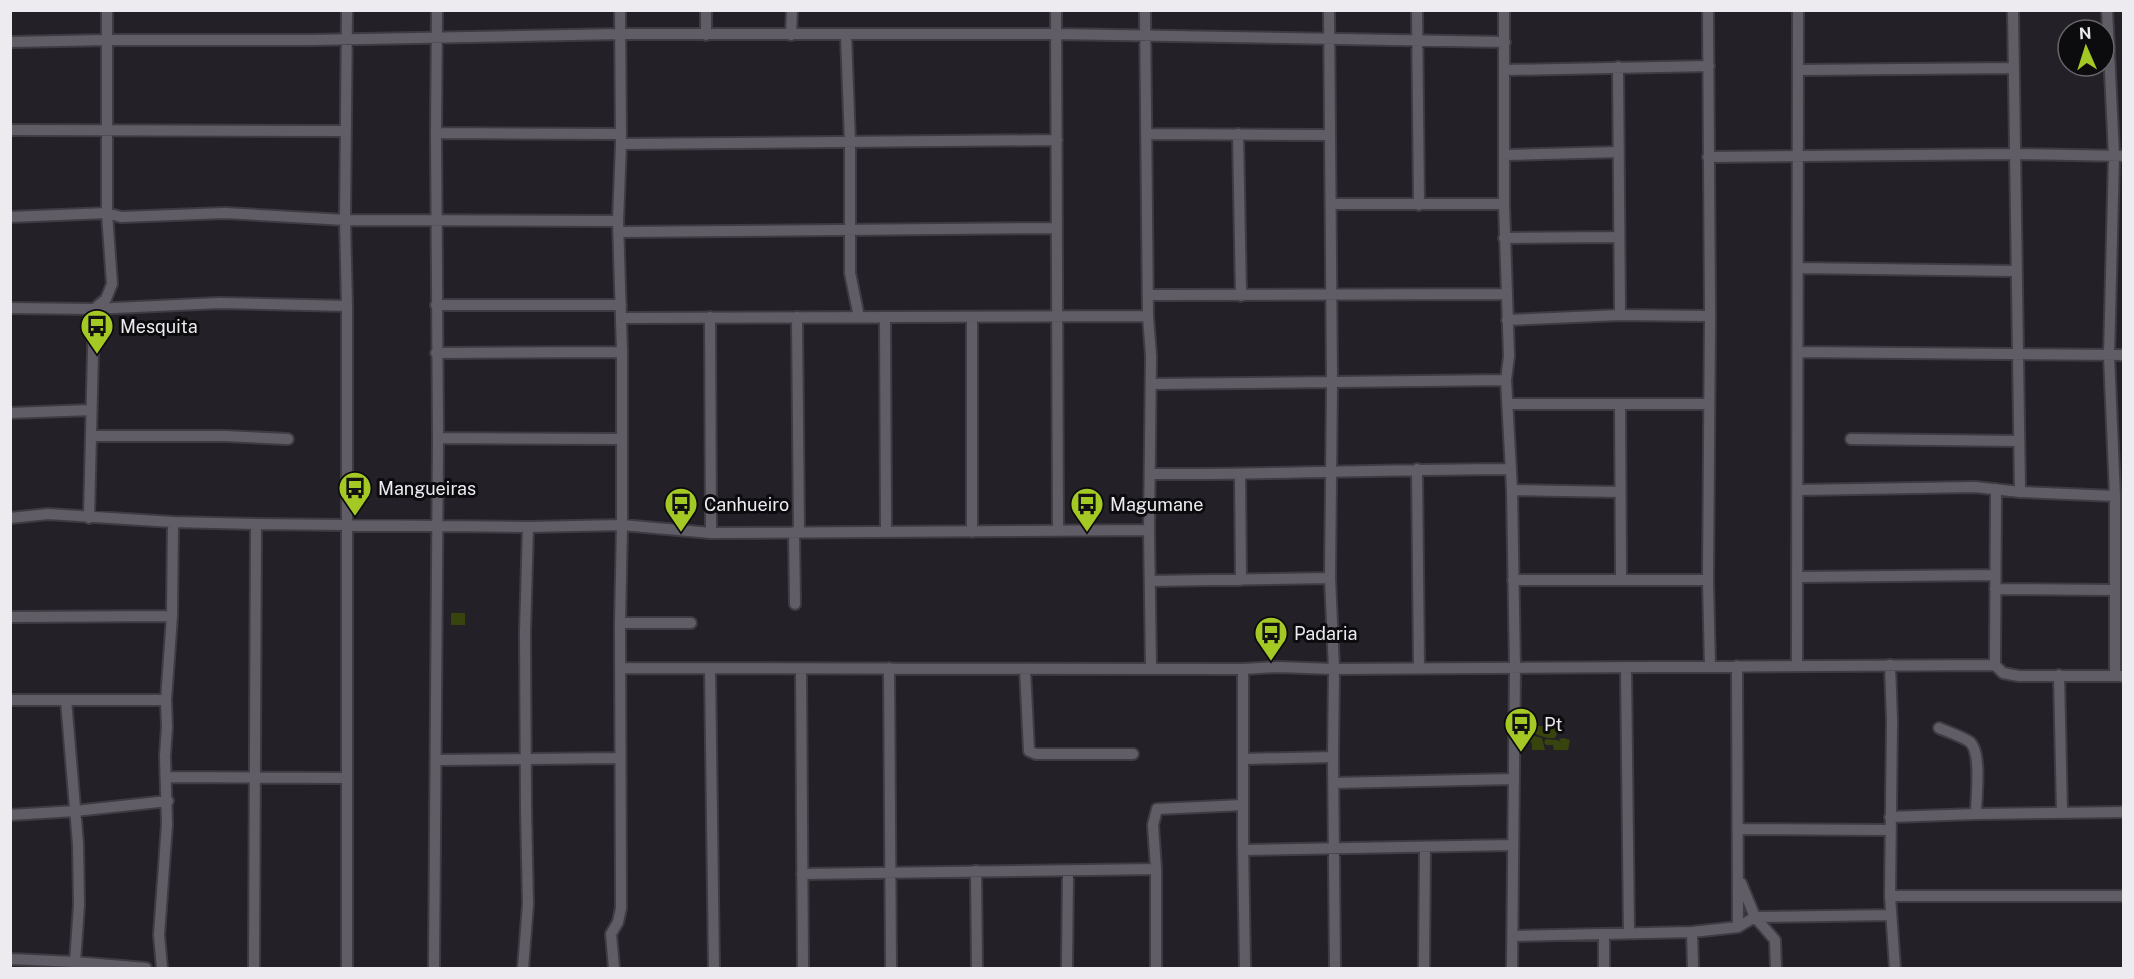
<svg xmlns="http://www.w3.org/2000/svg" width="2134" height="979" font-family="'Public Sans',sans-serif">
<style>
.green{fill:#37440e}
.lines{fill:none;stroke-linecap:round;stroke-linejoin:round}
.minor-casing{stroke:#3e3c42;stroke-width:14}
.minor{stroke:#615d67;stroke-width:10}
.labels{text-anchor:middle;dominant-baseline:central;stroke-width:6;stroke-linejoin:round;paint-order:stroke}
.poi-label{font-size:18px;fill:#edebf0;stroke:#0c0b0e;text-anchor:start}
</style>
<rect width="100%" height="100%" fill="#242028"/>
<path class="green" d="M451,613H465V625H451Z
M1522,726H1560L1555,738C1542,739 1532,732 1522,726Z
M1523,733L1542,738L1545,750H1532V743L1524,740Z
M1563,738L1570,740L1568,750H1554L1553,745H1546L1544,742L1546,739L1557,740L1561,742L1559,739Z"/>
<g class="lines">
<g class="minor-casing">
<path id="minor" d="M437,10L436,133L621,134
M1056,10L1058,529
M1145,10L1148,316L1151,356L1149,530L1151,669
M1329,10L1332,383L1330,578L1334,669L1333,757L1335,968
M1417,10L1419,205
M1504,10V204L1509,356L1506,380L1512,490L1515,668L1512,968
M1708,10L1710,316L1708,580L1710,666
M2013,10L2020,492
M2107,10L2114,155L2109,356L2115,496V675
M706,35V10
M791,35L792,10
M846,35L850,142V273L859,317
M10,42L107,40H310L620,34H1057L1505,42
M1618,67L1620,315
M1505,70L1709,66
M1798,70L2013,68
M10,130L345,131
M1146,134L1330,135
M1238,134L1241,296
M621,144L1057,140
M1505,155L1619,152
M1708,157L2014,154L2124,156
M1332,204H1504
M10,217L107,213L121,217L225,213L345,220L618,221
M619,232L1056,228
M1504,238L1618,237
M1799,268L2016,271
M1148,295L1507,294
M436,305H621
M10,308L94,309L219,303L347,306
M710,317L711,533
M797,317L799,532
M885,317L886,532
M621,318L1148,316
M1507,320L1620,315L1710,316
M1798,352L2124,355
M436,353L622,352
M1151,384L1506,380
M1509,404H1709
M1620,404L1621,580
M10,413L91,410
M92,436H225L288,439
M438,438L621,439
M1851,439L2019,441
M1417,469L1419,667
M1150,474C1270,475 1390,469 1510,469
M1240,475L1241,580
M1512,490L1620,492
M1799,490L1975,487L2020,492L2115,496
M10,518L48,514L173,522L256,524L528,527L622,525L711,533L1149,530
M89,518L94,309L106,299L112,284L107,213V10
M794,532L795,604
M972,532V317
M1798,577L1995,575
M1513,580H1708
M1150,581L1330,578
M1995,589L2115,590
M10,617L172,616
M620,623H691
M1797,665L1798,10
M1890,665L1892,721L1890,896L1895,968
M1995,665L1996,489
M1737,666L1738,927
M1626,667L1629,933
M621,668L1243,669L1277,667L1334,669L1995,665L2003,673L2019,676H2124
M889,668L891,968
M710,669L714,968
M1025,669L1029,751L1036,754H1133
M1243,669V842L1245,968
M801,670L803,968
M2059,675L2062,813
M10,700H166
M66,700L78,844L79,905L75,962
M1939,728C1948,732 1961,736 1970,742C1982,753 1976,797 1976,814
M1244,759L1333,757
M436,760L620,758
M166,777L347,778
M1333,783L1513,779
M10,815L75,811L168,801
M1890,817L1976,814L2124,812
M1738,829L1890,830
M1243,850L1513,845
M976,871L977,968
M802,874L1156,869
M1741,883L1755,917L1775,940L1776,968
M1890,896H2124
M1692,932L1693,968
M1604,934V968
M1513,936L1692,932L1738,927L1755,917L1891,915
M10,959L75,962L146,968
M162,968L159,935L167,824L165,756L167,727L166,700L172,616L173,522
M254,968L256,524
M347,968V306L345,220L347,10
M434,968L438,438L436,133
M523,968L528,904L526,810L525,632L528,527
M614,968L611,934L618,922L621,908L620,623L622,525V352L618,221L621,144L620,10
M1067,968L1068,872
M1156,968V869L1153,825L1157,809L1243,805
M1424,968L1425,847"/>
</g>
<use href="#minor" class="minor"/>
</g>
<defs>
<g id="bus-pin" transform="scale(1.725)"><path d="M0 17L-7.5 6A9.5 9.5 0 1 1 7.5 6Z" fill="#a4c824" stroke="#0c0b0e"/><path d="M-5-6H5V4H4V6H2V4H-2V6H-4V4H-5ZM-3.5-4V0h7V-4ZM-3.5 1.2v1.5H-2V1.2ZM2 1.2v1.5H3.5V1.2Z" fill="#111"/></g>
</defs>
<g fill-rule="evenodd">
<use href="#bus-pin" x="97" y="326"/>
<use href="#bus-pin" x="355" y="488"/>
<use href="#bus-pin" x="681" y="504"/>
<use href="#bus-pin" x="1087" y="504"/>
<use href="#bus-pin" x="1271" y="633"/>
<use href="#bus-pin" x="1521" y="724"/>
</g>
<g class="labels">
<g class="poi-label">
<text x="120" y="326">Mesquita</text>
<text x="378" y="488">Mangueiras</text>
<text x="704" y="504">Canhueiro</text>
<text x="1110" y="504">Magumane</text>
<text x="1294" y="633">Padaria</text>
<text x="1544" y="724">Pt</text>
</g>
</g>
<rect width="2134" height="979" fill="none" stroke="#edebf0" stroke-width="24"/>
<g transform="translate(2086 48) rotate(357)"><circle r="28" fill="#0c0b0e" stroke="#666568" stroke-width="1.5"/>
<path d="M0-4.5L10 22L0 15L-10 22Z" fill="#a4c824"/>
<text y="-9" font-size="16" font-weight="bold" text-anchor="middle" fill="#edebf0">N</text>
</g>
</svg>
